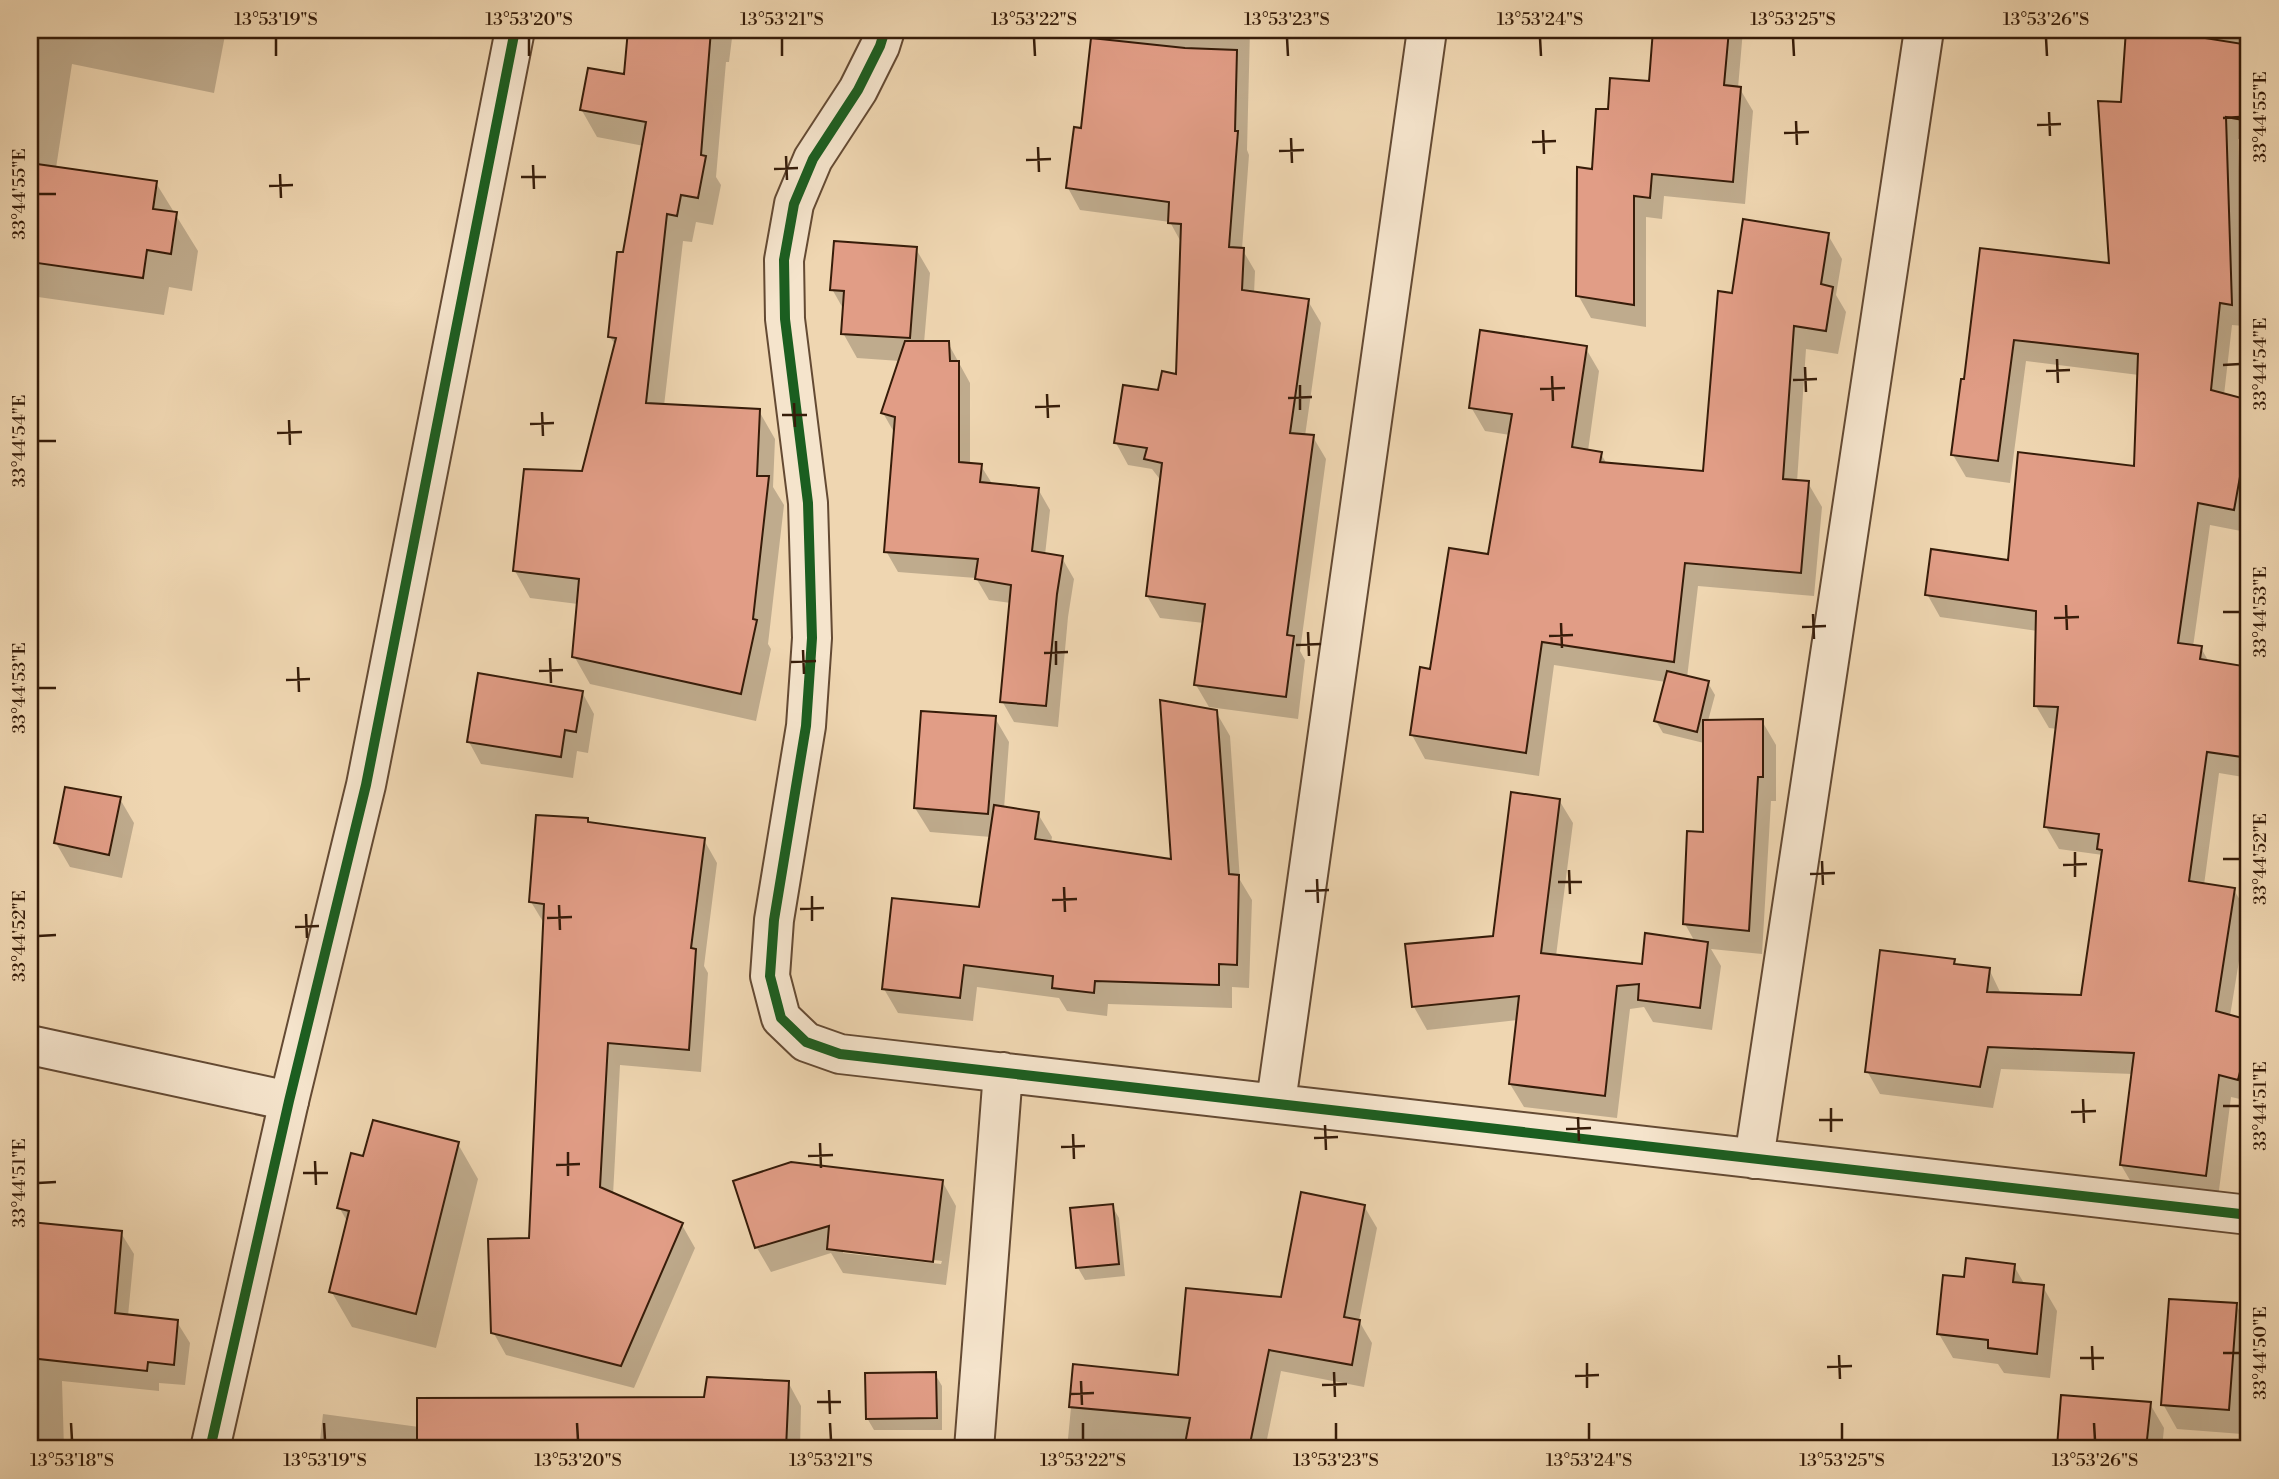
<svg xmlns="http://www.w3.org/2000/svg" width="2279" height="1479" font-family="'Libre Bodoni',serif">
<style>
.shadow{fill:#0003;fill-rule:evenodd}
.building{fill:#e19d86;stroke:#361c09;stroke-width:2}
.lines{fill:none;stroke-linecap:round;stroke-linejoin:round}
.minor-casing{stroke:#644a33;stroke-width:42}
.tertiary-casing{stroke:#644a33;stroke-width:42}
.minor{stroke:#f5e4cc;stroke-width:38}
.tertiary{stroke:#f5e4cc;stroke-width:38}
.cycleway-casing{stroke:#f5e4cc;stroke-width:15}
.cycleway{stroke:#1b5e20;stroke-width:10}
.ticks{fill:none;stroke:#361c09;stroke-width:2.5}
.neatline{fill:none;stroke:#361c09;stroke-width:2.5}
.ticks-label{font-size:18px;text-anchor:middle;fill:#361c09}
</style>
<rect width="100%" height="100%" fill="#efd6b1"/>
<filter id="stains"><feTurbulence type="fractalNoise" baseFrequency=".00286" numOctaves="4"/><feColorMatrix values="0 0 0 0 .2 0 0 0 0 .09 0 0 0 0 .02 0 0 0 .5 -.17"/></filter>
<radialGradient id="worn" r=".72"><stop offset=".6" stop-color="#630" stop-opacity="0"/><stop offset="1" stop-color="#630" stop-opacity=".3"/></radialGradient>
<path class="shadow" d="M30,30H226L214,93L72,64L56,168L156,183L198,251L192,291L169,287L164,315L38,297L30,353Z
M630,30H733L729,62H726L716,177L721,185L713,225L696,222L692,242L683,241L664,406L759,411L775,439L773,487L784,505L768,644L771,649L756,721L590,684L574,656L578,604L530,598L515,571L583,473L616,346L610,337L644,146L597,137L581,109L626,77Z
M1094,30H1250L1247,150L1249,155L1242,249L1255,271L1254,294L1308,301L1321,323L1305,436L1313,437L1326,459L1300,651L1305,660L1298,719L1209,707L1196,685L1204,623L1160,618L1147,596L1162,482L1152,469L1128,465L1116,443L1160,392L1178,376L1182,244L1170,222L1080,210L1068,188L1083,130Z
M1655,30H1743L1738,88L1740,89L1753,111L1745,204L1664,196L1662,219L1646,217V327L1591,318L1578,295L1594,171L1610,111L1651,83Z
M2128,30H2249V141L2238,139L2244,326L2232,325L2224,395L2249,401V523L2246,532L2210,525L2193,647L2201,648L2209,662L2249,669V778L2219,773L2204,885L2234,890L2247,912L2230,1016L2249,1022V1101L2231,1097L2218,1198L2134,1187L2121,1165L2133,1074L2001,1069L1993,1108L1880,1094L1867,1071L1954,961L1957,966L1989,969L2001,994L2082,997L2103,855L2059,849L2046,827L2058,729L2049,728L2036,706L2038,631L1940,617L1927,594L2009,562L2136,467L2139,375L2026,361L2010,483L1966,477L1953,455L1965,381L1982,250L2111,265Z
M1828,235L1842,259L1836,295L1846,312L1838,354L1806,349L1797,482L1808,483L1822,507L1814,596L1698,586L1687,678L1708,683L1715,695L1708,721H1762L1776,745V801H1771L1762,954L1711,949L1721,966L1712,1030L1653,1022L1644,1007L1630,1009L1617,1118L1524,1107L1510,1084L1518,1020L1427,1030L1414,1007L1407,947L1495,938L1559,800L1573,823L1556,956L1643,966L1695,942L1685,924L1705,833L1704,743L1663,733L1656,721L1666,682L1554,665L1539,776L1425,759L1412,735L1432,671L1490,556L1510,435L1485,431L1471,407L1585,347L1599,371L1588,451L1601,454L1607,464L1704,473L1733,296Z
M916,249L930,273L924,343H948L970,383V465L981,466L993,485L1038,489L1050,510L1045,555L1062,558L1074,579L1068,617L1058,727L1014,722L1002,701L1011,603L989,600L976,578L898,572L886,551L895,434L883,413L900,361L857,358L843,333L845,312L832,289Z
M582,692L594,714L588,753L577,751L573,778L481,764L469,742Z
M1216,712L1230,736L1240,880L1252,900L1249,988L1232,987V1008L1108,1004L1107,1016L1067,1011L1059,998L977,987L973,1021L898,1013L884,989L981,909L991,837L930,832L915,808L995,718L1009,742L1004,809L1038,814L1052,837L1051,843L1173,861Z
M120,799L134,823L122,878L70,867L56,843Z
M589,824L704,840L717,863L704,966L708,973L701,1072L620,1065L613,1195L682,1225L695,1248L634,1388L506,1355L493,1332L531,1240L545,925L531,902Z
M30,853L35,862L30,905Z
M458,1144L478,1179L436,1348L352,1327L331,1291L348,1223L339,1207L364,1158Z
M942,1181L956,1206L946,1285L843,1273L831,1253L771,1272L757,1248L736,1182ZM843,1249L942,1261L941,1264L843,1253Z
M1112,1206L1119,1218L1125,1276L1085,1280L1078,1268Z
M1364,1206L1377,1228L1359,1321L1372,1343L1364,1387L1281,1371L1265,1449H1067L1075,1366L1180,1377L1282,1298Z
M30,1224L121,1233L134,1254L128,1316L177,1322L190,1343L185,1385L159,1383V1391L62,1381L64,1449H30Z
M2014,1266L2025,1285L2043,1287L2057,1311L2050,1378L2004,1373L1998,1364L1953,1358L1939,1334L1966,1279Z
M2236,1305L2249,1327L2242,1434L2177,1429L2163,1404Z
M935,1374L942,1386V1430H874L867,1418Z
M788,1382L801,1406L800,1449H319L323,1414L419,1427L706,1399Z
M2063,1397L2150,1404L2164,1428L2162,1449H2058Z"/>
<path class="building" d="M628,30H711L701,155L706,156L698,198L681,195L677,216L667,214L646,403L760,409L757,476H769L753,619L757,620L741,694L572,657L579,579L513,571L524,469L582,471L616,338L608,337L617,252H623L646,122L580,110L588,68L624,74Z
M1653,30H1729L1724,85L1741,87L1733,182L1652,174L1650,198L1634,196V305L1576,296L1577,167L1592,169L1596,109H1608L1610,78L1649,81Z
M2126,30H2155L2249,45V121L2226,117L2232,305L2220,303L2211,390L2249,400V427L2234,510L2198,503L2178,643L2202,646L2200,659L2249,667V758L2207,752L2189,881L2235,888L2216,1011L2249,1020V1035L2238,1080L2219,1075L2206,1176L2120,1165L2134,1053L1988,1047L1980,1087L1865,1072L1880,950L1955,959L1954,964L1990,968L1987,992L2081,995L2102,850L2097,849L2099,834L2044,827L2058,707L2034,706L2036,611L1925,595L1931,549L2008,560L2018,452L2134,466L2138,354L2014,340L1998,461L1951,455L1961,379H1964L1980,248L2109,263L2098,101L2121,102Z
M1091,38L1185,48L1237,50L1235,131H1238L1229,247L1244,248L1242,290L1309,299L1290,433L1314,435L1287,635L1294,636L1286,697L1194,685L1205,604L1146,596L1162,463L1144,459L1147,448L1114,443L1123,385L1158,390L1162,371L1176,374L1181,224L1168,223L1169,202L1066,188L1074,127L1081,128Z
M30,163L157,181L153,209L177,212L171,254L147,250L143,278L30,262Z
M1743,219L1829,233L1821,284L1833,287L1826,331L1794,326L1783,479L1809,481L1801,573L1685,563L1674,662L1542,642L1526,753L1410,735L1420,667L1430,669L1449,548L1488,554L1512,414L1469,408L1480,330L1587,346L1572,447L1602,452L1600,462L1703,471L1718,291L1732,293Z
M834,241L917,247L910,338L841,334L844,291L830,290Z
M905,341H949L950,361H959V462L982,464L980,482L1039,488L1032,551L1063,556L1057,594L1046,706L1000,702L1011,585L975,579L978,559L884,552L895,417L881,413Z
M1667,671L1709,681L1697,732L1654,721Z
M478,673L583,691L576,732L565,730L561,757L467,742Z
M1160,700L1217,710L1229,874L1239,875L1237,965L1219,964V985L1095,981L1094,993L1052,988L1053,976L964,965L960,998L882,989L892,898L979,907L994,805L1039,812L1035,839L1171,859Z
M921,711L996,716L988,814L914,808Z
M1763,719V777H1758L1749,931L1683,924L1687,831L1703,832V720Z
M65,787L121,797L109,855L54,843Z
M1511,792L1560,799L1541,953L1642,964L1645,933L1708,942L1700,1008L1638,1000L1639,984L1617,986L1605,1096L1509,1084L1519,996L1412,1007L1405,944L1493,936Z
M536,815L588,818V822L705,838L691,948L696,949L689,1050L608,1043L600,1187L683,1223L621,1366L491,1333L488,1239L529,1238L544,904L529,902Z
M373,1120L459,1142L416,1314L329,1292L349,1211L337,1208L351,1153L363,1156Z
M791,1162L943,1180L933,1262L827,1249L829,1226L755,1248L733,1181Z
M1301,1192L1365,1205L1344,1317L1360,1320L1352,1365L1269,1350L1249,1449H1184L1190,1418L1069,1407L1073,1364L1178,1375L1186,1288L1281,1297Z
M1113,1204L1119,1264L1076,1268L1070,1208Z
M30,1222L122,1231L115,1313L178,1320L174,1365L148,1362L147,1371L30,1358Z
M1966,1258L2015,1264L2013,1282L2044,1285L2037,1354L1988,1348V1340L1937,1334L1943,1275L1964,1277Z
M2169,1299L2237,1303L2229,1410L2161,1405Z
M936,1372L937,1418L866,1419L865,1373Z
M707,1377L789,1381L786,1449H417V1398L704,1397Z
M2061,1395L2151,1402L2146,1449L2057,1447Z"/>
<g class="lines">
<g class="minor-casing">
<path id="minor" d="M885,30L880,46L858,90L813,159L794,204L784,260L785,319L808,503L812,638L806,726L774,920L770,976L781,1018L806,1042L840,1054L2249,1215
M30,1045L289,1101
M1276,1102L1427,30
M1754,1159L1924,30
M974,1449L1003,1072"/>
</g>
<g class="tertiary-casing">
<path id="tertiary" d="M210,1449L289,1101L366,785L515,30"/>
</g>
<use href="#minor" class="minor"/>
<use href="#tertiary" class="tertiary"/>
<g class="cycleway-casing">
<path id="cycleway" d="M885,30L880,46L858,90L813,159L794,204L784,260L785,319L808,503L812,638L806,726L774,920L770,976L781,1018L806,1042L840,1054L2249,1215
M210,1449L289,1101L366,785L515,30"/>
</g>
<use href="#cycleway" class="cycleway"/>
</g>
<path class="ticks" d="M276,38V56M529,38V56M782,38V56M1034,38L1035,56M1287,38L1288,56M1540,38L1541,56M1793,38L1794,56M2046,38L2047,56M2049,112L2050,136M2223,118L2240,117M1796,121L1797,145M2037,125L2061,124M1543,130L1544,154M1784,133L1809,132M1291,138L1292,163M1532,142L1556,141M1038,147L1039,172M1279,151L1304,150M786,156L787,180M1026,160L1051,159M533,165L534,189M774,169L798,168M280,174L281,198M521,177H546M269,186L293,185M38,194H56M2057,359L2058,383M2223,365L2240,364M1805,367L1806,392M2046,371L2070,370M1552,376L1553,401M1793,380L1817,379M1300,385V410M1540,389L1565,388M1047,394L1048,418M1288,398L1312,397M794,403L795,427M1035,407L1060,406M542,412L543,436M782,415H807M289,420L290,445M530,424L554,423M277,433L302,432M38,441H56M2066,605L2067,630M2223,612H2240M1813,614L1814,639M2054,618L2079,617M1561,623L1562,648M1802,627L1826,626M1308,632L1309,656M1549,636L1573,635M1056,641V665M1296,645L1321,644M803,650L804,674M1044,653L1068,652M550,658L551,683M791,662L816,661M298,667L299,692M539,671L563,670M286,680L310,679M38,688H56M2075,852V877M2223,859H2240M1822,861L1823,885M2063,865L2087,864M1569,870L1570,894M1810,874L1835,873M1317,879L1318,903M1558,882H1582M1064,887L1065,912M1305,891L1329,890M812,896V921M1052,900L1077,899M559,905L560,930M800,909L824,908M306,914L307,938M547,918L572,917M295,927L319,926M38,936L56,935M2083,1099L2084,1123M2223,1106H2240M1831,1108V1132M2071,1112L2096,1111M1578,1117L1579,1141M1819,1120H1843M1325,1125L1326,1150M1566,1129L1591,1128M1073,1134L1074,1159M1314,1138L1338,1137M820,1143L821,1168M1061,1147L1085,1146M568,1152V1176M808,1156L833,1155M315,1161L316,1185M556,1165L580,1164M303,1173H328M38,1183L56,1182M2092,1346L2093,1370M2223,1353H2240M1839,1355L1840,1379M2080,1358H2104M1587,1363V1388M1827,1367L1852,1366M1334,1372L1335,1397M1575,1376L1599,1375M1081,1381L1082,1405M1322,1385L1347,1384M829,1390L830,1414M1070,1394L1094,1393M817,1402H841M71,1423L72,1440M324,1423L325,1440M577,1423L578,1440M830,1423L831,1440M1083,1423V1440M1336,1423V1440M1589,1423V1440M1842,1423V1440M2094,1423L2095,1440"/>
<rect width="2279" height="1479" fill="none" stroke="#efd6b1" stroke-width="77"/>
<rect x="38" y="38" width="2202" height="1402" class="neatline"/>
<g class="ticks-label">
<text x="276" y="25">13°53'19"S</text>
<text x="529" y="25">13°53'20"S</text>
<text x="782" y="25">13°53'21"S</text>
<text x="1034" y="25">13°53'22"S</text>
<text x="1287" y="25">13°53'23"S</text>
<text x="1540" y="25">13°53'24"S</text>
<text x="1793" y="25">13°53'25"S</text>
<text x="2046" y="25">13°53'26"S</text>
<text transform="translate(2260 117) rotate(-90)" y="6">33°44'55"E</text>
<text transform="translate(19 194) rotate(-90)" y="6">33°44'55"E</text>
<text transform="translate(2260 364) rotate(-90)" y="6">33°44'54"E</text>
<text transform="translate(19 441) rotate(-90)" y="6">33°44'54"E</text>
<text transform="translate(2260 612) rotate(-90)" y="6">33°44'53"E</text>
<text transform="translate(19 688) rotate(-90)" y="6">33°44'53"E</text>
<text transform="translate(2260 859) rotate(-90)" y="6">33°44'52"E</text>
<text transform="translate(19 936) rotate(-90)" y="6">33°44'52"E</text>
<text transform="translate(2260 1106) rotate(-90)" y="6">33°44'51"E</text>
<text transform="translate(19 1183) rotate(-90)" y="6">33°44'51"E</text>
<text transform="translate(2260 1353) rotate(-90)" y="6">33°44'50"E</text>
<text x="72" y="1466">13°53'18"S</text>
<text x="325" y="1466">13°53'19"S</text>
<text x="578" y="1466">13°53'20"S</text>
<text x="831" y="1466">13°53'21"S</text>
<text x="1083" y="1466">13°53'22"S</text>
<text x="1336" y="1466">13°53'23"S</text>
<text x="1589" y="1466">13°53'24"S</text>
<text x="1842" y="1466">13°53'25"S</text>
<text x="2095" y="1466">13°53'26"S</text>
</g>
<rect width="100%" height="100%" filter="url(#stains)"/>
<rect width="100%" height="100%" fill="url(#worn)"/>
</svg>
